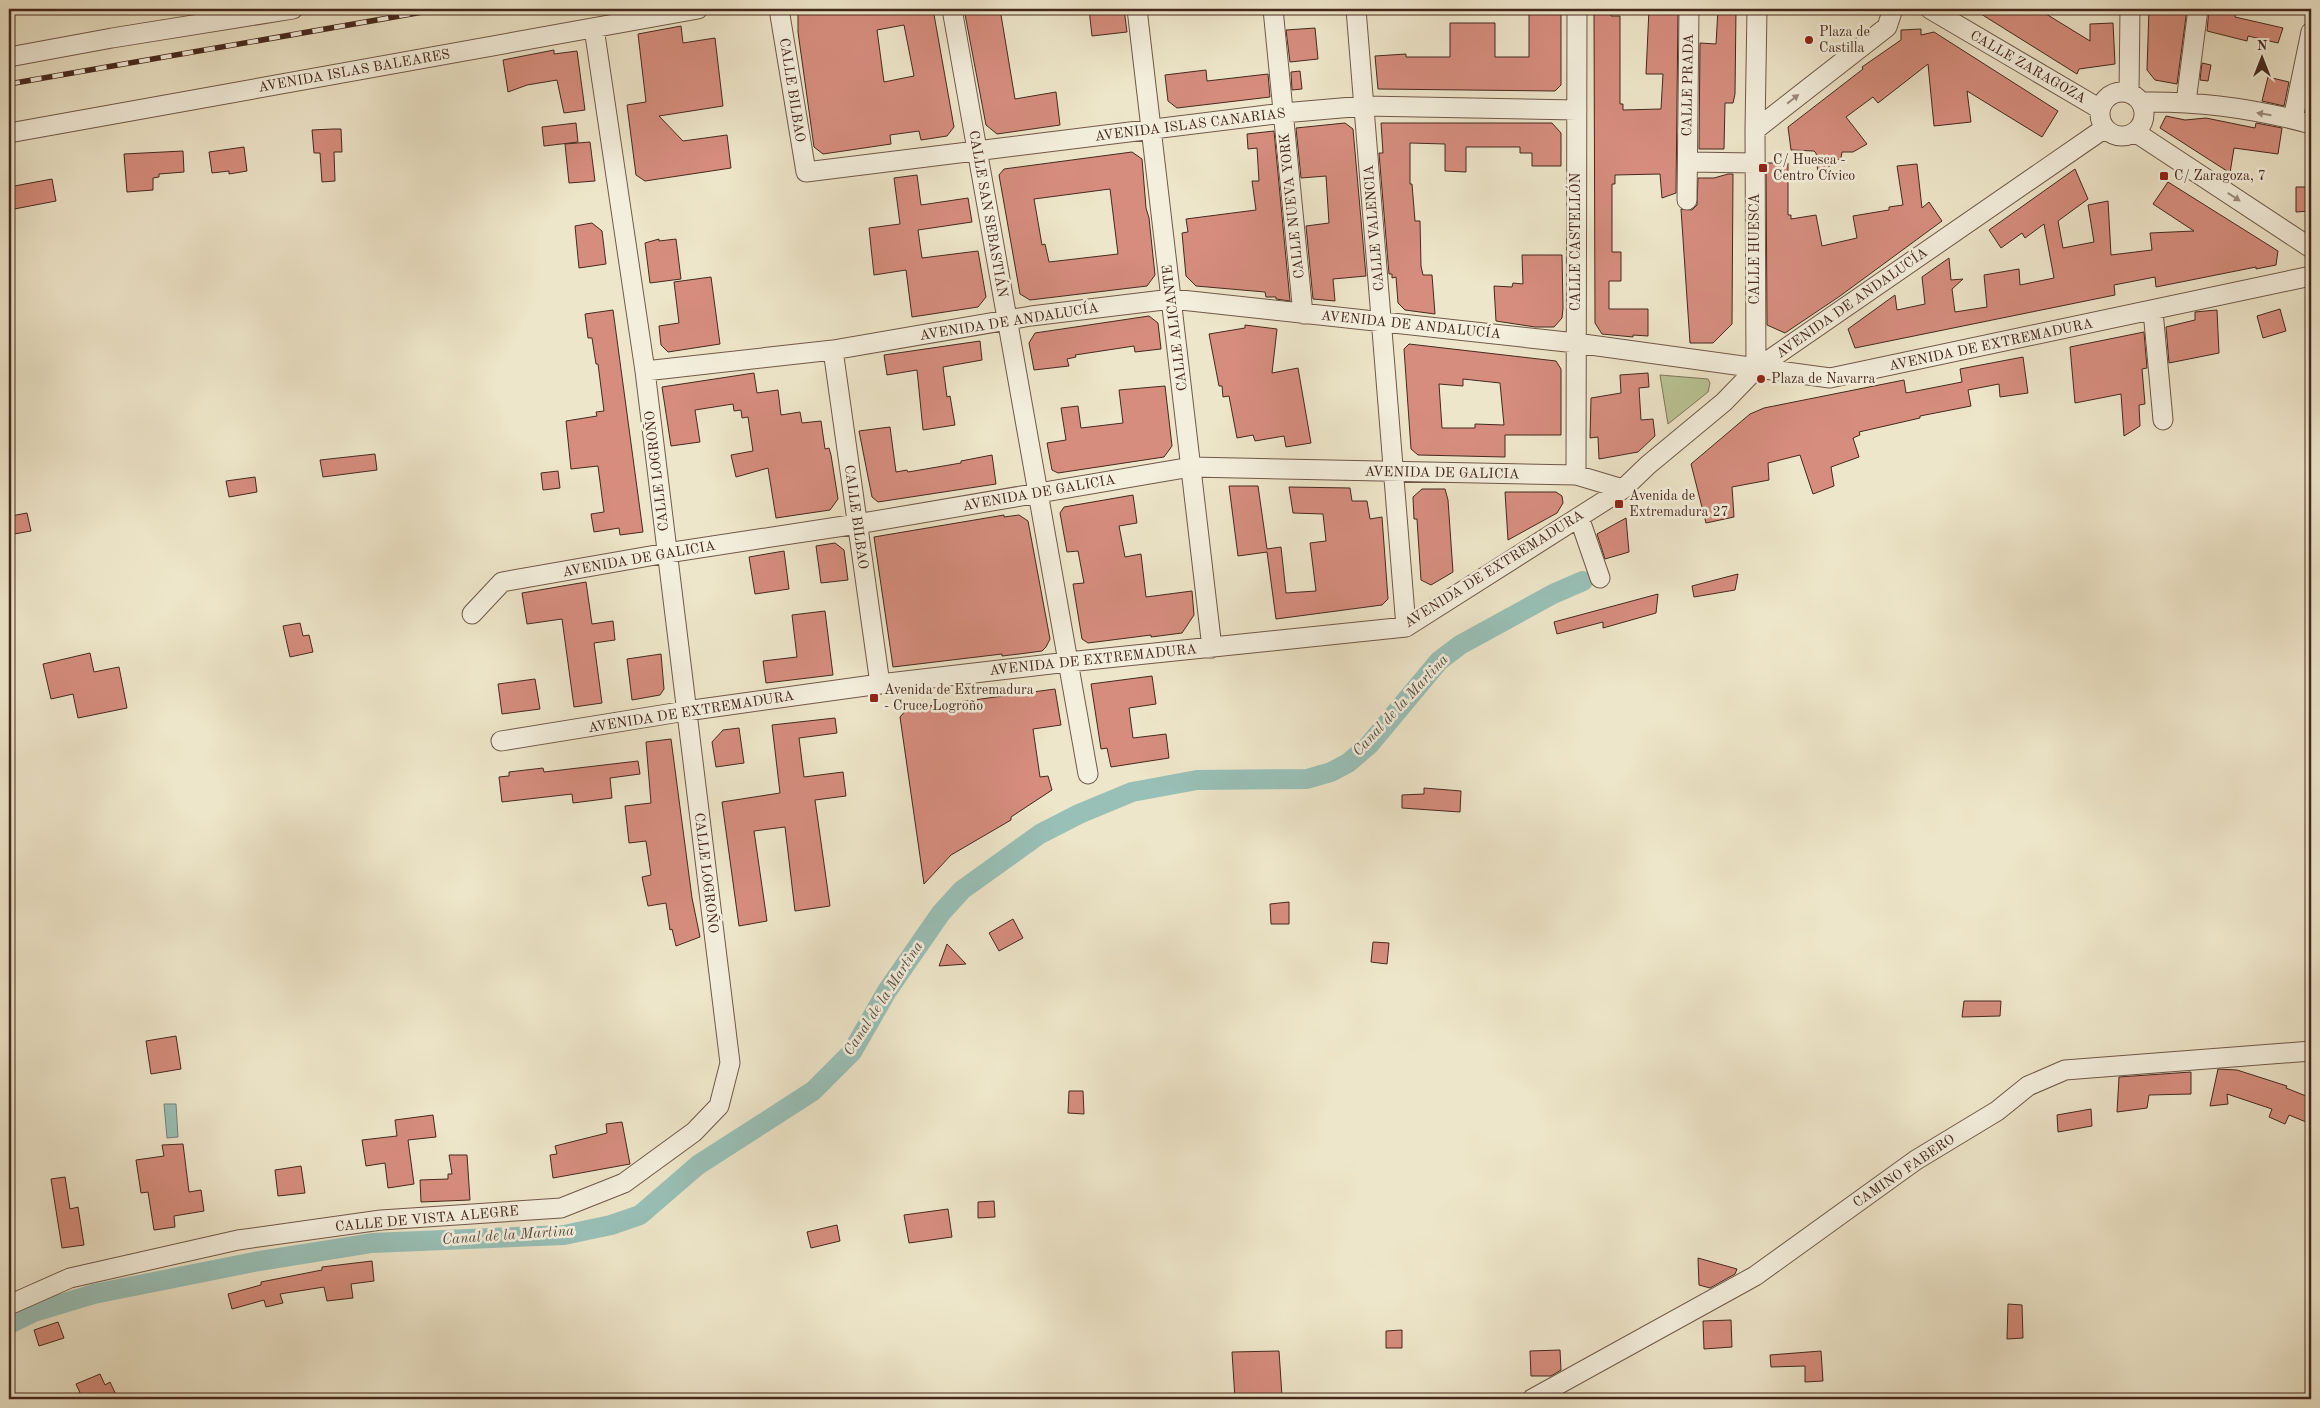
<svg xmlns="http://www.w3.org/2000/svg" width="2320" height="1408" font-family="'Old Standard TT',serif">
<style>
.green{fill:#bac496;stroke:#80765a}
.water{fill:#99c0b7;stroke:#778479}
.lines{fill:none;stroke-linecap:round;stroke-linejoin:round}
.canal{stroke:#99c0b7;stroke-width:20}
.building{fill:#d68d7e;stroke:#45291d;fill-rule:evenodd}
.minor-casing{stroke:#6f5848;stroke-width:21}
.minor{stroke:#f4efdd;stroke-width:19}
.rail-casing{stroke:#45291d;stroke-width:5.5}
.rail{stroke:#f4efdd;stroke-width:4;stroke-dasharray:11;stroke-linecap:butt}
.oneway{fill:#9c8c7d}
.poi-dot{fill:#8f2418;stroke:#f4efdd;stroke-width:2}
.labels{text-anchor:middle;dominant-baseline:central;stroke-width:5;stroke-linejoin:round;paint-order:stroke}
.poi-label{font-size:14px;fill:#45291d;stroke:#f4efdd;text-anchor:start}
.street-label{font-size:14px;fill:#45291d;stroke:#f4efdd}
.water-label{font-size:15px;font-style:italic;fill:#5a4f44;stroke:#f4efdd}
</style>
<rect width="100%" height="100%" fill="#eee6ca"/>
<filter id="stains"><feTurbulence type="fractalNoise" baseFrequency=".004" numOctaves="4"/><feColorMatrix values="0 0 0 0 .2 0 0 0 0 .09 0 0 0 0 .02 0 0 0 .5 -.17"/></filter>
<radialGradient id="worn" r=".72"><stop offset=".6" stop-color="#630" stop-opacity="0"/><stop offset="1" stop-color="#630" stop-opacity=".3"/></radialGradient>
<path class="green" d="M1660,375L1708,379L1710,383L1708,392L1668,424Z"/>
<path class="water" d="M164,1104H176L178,1137L167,1138Z"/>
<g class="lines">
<path class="canal" d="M9,1324L34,1312L94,1294L254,1262L372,1243L564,1235L611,1225L640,1215L698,1165L813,1091L852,1052L887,991L941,913L962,890L1040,834L1079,814L1132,792L1197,780L1307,779L1331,772L1348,763L1369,745L1439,661L1460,645L1553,594L1583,581"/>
</g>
<path class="building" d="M803,9H933L954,127L947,136L921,140L919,131L890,135L891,144L823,154L814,147L798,32V15ZM904,25L914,76L884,82L877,30Z
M964,9H1000L1015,99L1056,92L1060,125L997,134L986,125Z
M1089,9H1124L1127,32L1092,36Z
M1535,9H1561V85L1555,91L1378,89L1375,56L1406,54V57H1450V23H1495V57H1529V12H1535Z
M1594,9H1611V16H1620V104H1623V110L1661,109L1663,74H1646L1649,9H1678L1676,193L1662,198L1660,174L1615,175V184H1612V252H1621V281H1609V309H1648V336L1633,335V337L1602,334L1595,323Z
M1718,9H1736L1735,94L1733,103H1725L1724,149H1699L1700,43L1716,44Z
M1973,9H2038L2090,41V24L2113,23L2115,64L2079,69L2077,74Z
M2149,9H2187L2177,84L2155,80L2147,70Z
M2209,9H2237L2235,17L2283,28L2278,43L2248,36L2247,41L2207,31Z
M681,26L683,43L715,38L723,106L659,116L683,141L727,135L731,168L645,181L636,175L627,105L646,102L638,34Z
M1315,28L1318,59L1290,62L1286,30Z
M1921,29V35L1934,32L2058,111L2042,137L1967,91L1971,122L1934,126L1928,64L1878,103L1873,97L1846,117L1867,144L1853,152H1842L1841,158L1818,174L1816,153L1814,151L1791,150L1788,127L1863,69L1862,67L1901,40V30Z
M554,50V54L577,51L585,110L564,113L557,80L527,85L508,92L503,60Z
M2202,63L2211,65L2208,81L2200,80Z
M1206,70L1207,81L1268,74L1270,97L1177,108L1168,101L1165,75Z
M1300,71L1302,89L1292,90L1291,72Z
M2268,77L2289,82L2284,106L2262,101Z
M2166,116L2185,120L2206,118L2255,128L2256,123L2282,128L2278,154L2234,148L2230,173L2160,128Z
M576,123L578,142L544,146L542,127Z
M1345,123L1353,129L1366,276L1333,279L1335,301L1313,299L1306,226L1329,223L1326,176L1301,178L1296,128Z
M1381,123H1552L1561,133V166H1532V153H1520V147H1466V172L1445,171V144L1410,143V184H1412L1415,221H1420L1421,266L1423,275H1432L1435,314L1405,310L1398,303L1396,277L1392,278V274H1389L1379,153H1383Z
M333,129H341L342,152H334L335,181L322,182L320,153H314L312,130Z
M1274,131L1290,301L1276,299V297H1266L1265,292L1196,286L1186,276L1182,233L1188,232L1186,219L1256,210L1252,181H1259L1257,148L1248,149L1247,134Z
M590,142L595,181L569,183L565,144Z
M244,147L247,171L229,174V171L212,173L209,152Z
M183,151L184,172L159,174V177L153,178V190L127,192L124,154Z
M1132,152L1142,159L1146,208L1149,218L1155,275L1147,286L1030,300L1020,294L999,175L1004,169ZM1110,189L1118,254L1049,262L1045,244L1042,245L1034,199Z
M1766,163H1788V215H1791V219L1816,215L1822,246L1857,238L1853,216L1889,210V207L1903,205L1897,166L1917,164L1922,208L1929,202L1942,221L1840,296L1785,333L1767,325Z
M2075,169L2088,199L2058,221L2063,248L2094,242L2088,205L2108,201L2111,255L2152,250L2150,233L2194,231L2153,204L2168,182L2278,251L2276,265L2256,269V267L2156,287L2155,277L2114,285L2115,295L1855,348L1848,329L1895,295L1897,310L1925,304L1922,277L1949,258L1951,280L1963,279L1952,289L1955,312L1987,307L1984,275L2019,269L2020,285L2054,278L2044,224L2025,238L2022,233L2001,248L1989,230Z
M1728,174H1733L1732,324L1713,343H1690L1681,209L1692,210L1697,205L1698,178H1714Z
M917,175L921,205L968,198L972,222L918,230L922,258L978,251L986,297L978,307L912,317L906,270L874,275L869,228L900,224L894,178Z
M52,179L56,201L9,210V187Z
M2296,187H2311V211L2296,212Z
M592,223L602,231L606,264L579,268L575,226Z
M659,239V241L676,239L681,279L650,283L645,243Z
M1522,255H1562L1563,308L1562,318L1554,327H1535L1496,321L1494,286L1512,287L1513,283L1523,284Z
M711,277L720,344L668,352L661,345L659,326L679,323L674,282Z
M2280,309L2286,331L2263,338L2257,316Z
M613,310L643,532L620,535L619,528L594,532L591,514L604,512L598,466L571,469L566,421L597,416L596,412L604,411L598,364H596L592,338H588L585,314Z
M2217,310L2219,353L2169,363L2166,327L2195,320V312Z
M1149,316L1158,323L1161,349L1135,352L1134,346L1075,355L1076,357L1067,359L1069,366L1034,370L1029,343L1035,333Z
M1245,325L1277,329L1272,373L1298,368L1311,443L1286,447L1284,436L1255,441L1253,435L1237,438L1229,396L1223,397L1222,386H1219L1209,334L1245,328Z
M2144,332L2147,368L2142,369L2145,404L2139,405L2140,426L2124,436L2121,394L2075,403L2070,347Z
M980,341L982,360L943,367L947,397L950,396L955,425L923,430L917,370L887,375L884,355Z
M1409,344L1556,361L1561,369V435H1505V457L1418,455L1411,449L1404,349ZM1463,379L1500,383L1504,425L1475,424V428H1442L1439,384L1463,386Z
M2023,357L2028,393L2000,397L1999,384L1968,390L1971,406L1920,416V418L1859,432L1860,435L1853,438L1859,457L1831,467L1834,486L1813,494L1800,455L1768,463L1769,480L1732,487L1734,517L1706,523L1691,464L1750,414L1764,408L1904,380L1906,393L1962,382L1960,369Z
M754,373L757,393L778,390L781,415L800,412L802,423L821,421L825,449L829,448L831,455L838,499L830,510L776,518L768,468L736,477L731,455L753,451L748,417L742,418L741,410L734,411L733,404L695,410L700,442L671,446L662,387Z
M1648,373L1649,387L1639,388L1641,420L1653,419L1655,436L1638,452L1599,459L1598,437L1590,438L1591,398L1621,393L1620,375Z
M1165,386L1172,446L1164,457L1058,473L1052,470L1047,443L1066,440L1061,408L1078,406L1081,428L1123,423L1119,390Z
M890,427L896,472L907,470L908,472L961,463V461L992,455L996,484L878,502L872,497L859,431Z
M375,454L377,470L323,477L320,460Z
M558,471L560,488L543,490L541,473Z
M255,477L257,492L229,497L226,481Z
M1229,486H1258L1267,549L1281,547L1286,593L1316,591L1310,543L1326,541L1323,514L1293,513L1289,487L1350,488L1352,501H1367L1370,519L1382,517L1388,599L1382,605L1276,619L1267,552L1238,556Z
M1422,489H1445L1448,500L1453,572L1431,585L1421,580L1417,519H1414L1413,497Z
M1505,492H1556L1562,496L1563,503L1557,513L1508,540Z
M1133,495L1137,523L1119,526L1125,557L1141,554L1146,597L1192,591L1194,615L1182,633L1151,637V635L1088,643L1082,639L1073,584L1084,583L1078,551L1067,552L1060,513L1064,507Z
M27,513L31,531L14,534L11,516Z
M1004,515V517L1019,515L1028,521L1050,639L1046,647L1042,651L1019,654L1002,656V654L893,667L874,537Z
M1626,518L1629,552L1605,559L1597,534Z
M835,543L844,550L848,580L821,583L816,546Z
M784,551L789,589L755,594L749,557Z
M1738,574L1735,590L1694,597L1692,586Z
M586,582L592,624L613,621L615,640L594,643L602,703L574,707L562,619L527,624L522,593Z
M1658,594L1656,613L1603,628V622L1557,634L1554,622Z
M825,611L833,675L766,683L763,661L797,657L792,615Z
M300,623L303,636L309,635L313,652L290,657L283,626Z
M90,653L94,672L119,667L127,708L78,718L73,694L51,699L43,664Z
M661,654L664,689L660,695L632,700L627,659Z
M1152,676L1156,704L1129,708L1133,738L1166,734L1169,758L1111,767L1107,748L1101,749L1091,684Z
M535,679L540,709L502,714L498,684Z
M1055,689L1061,725L1033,729L1040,777L1048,776L1052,790L1011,817V820L951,855L924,884L900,717L907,709Z
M835,718L837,733L799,738L804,777L843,772L846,796L815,800L830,906L795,911L785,827L754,831L767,921L739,926L722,802L780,793L772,725Z
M739,728L744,763L716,767L712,742L723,730Z
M671,739L692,898L700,937L676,946L672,929L670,930L666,903L648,906L642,877L651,875L646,841L629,843L625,806L651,803L646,742Z
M638,761L640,774L610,778L612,798L573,803L572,794L502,802L499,777L509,776V772L543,768L544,772Z
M1424,788L1461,791L1460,812L1402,808V795L1424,794Z
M1289,902V924H1271L1270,904Z
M1013,919L1023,938L999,951L989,933Z
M1373,942L1389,943L1387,964L1371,962Z
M947,944L966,964L939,966Z
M1964,1001H2001L2000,1016L1962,1017Z
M176,1036L181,1069L151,1074L146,1041Z
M2218,1069L2237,1070L2287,1086L2286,1088L2311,1098V1124L2289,1115L2285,1124L2269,1117L2272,1109L2227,1094L2228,1104L2210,1106Z
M2191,1072V1094L2149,1095L2147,1108L2117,1112L2119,1077Z
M1069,1091H1083L1084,1114L1068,1113Z
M2091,1109L2092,1126L2058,1132L2057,1115Z
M433,1115L436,1137L408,1140L414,1184L388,1188L385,1163L366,1166L362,1140L397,1136L395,1120Z
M622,1122L630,1164L553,1178L550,1155L557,1154L555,1146L607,1133L606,1124Z
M183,1144L189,1192L201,1190L204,1211L174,1216L175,1227L154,1230L148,1192L141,1193L136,1160L164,1156L162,1145Z
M449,1155H467L470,1200L421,1202L420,1180L448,1179V1174H452Z
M301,1166L305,1193L278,1196L275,1170Z
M65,1177L70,1209L78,1207L84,1245L62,1248L51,1179Z
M994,1201L995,1217L978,1218V1202Z
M948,1209L952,1237L909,1243L904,1215Z
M837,1225L840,1241L811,1248L807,1232Z
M1698,1258L1737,1269L1735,1274L1710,1288L1699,1285Z
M372,1261L374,1281L351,1284L353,1298L327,1301L324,1287L280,1294L283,1303L266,1307L264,1300L232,1309L228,1294L261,1285V1282L322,1270V1267Z
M2008,1304L2022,1305L2023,1338L2007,1339Z
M1731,1320L1732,1347L1704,1349L1703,1321Z
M58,1322L64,1338L39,1346L34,1330Z
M1402,1330V1348H1386V1331Z
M1560,1350L1561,1370L1551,1376H1531L1530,1351Z
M1279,1351L1282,1396L1235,1399L1232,1352Z
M1821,1351L1823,1381L1805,1382V1366L1771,1367L1770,1355Z
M100,1374L105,1385L110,1382L118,1399H71L81,1395L76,1384Z"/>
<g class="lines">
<g class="minor-casing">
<path id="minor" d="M779,9L806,172L1283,113L1364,106L1577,110
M952,9L1088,774
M1137,9L1212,648
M1273,9L1303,314
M1356,9L1406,627
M1930,9L2100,109
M9,57L112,38L293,9
M2100 114a22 22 0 1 1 44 0a22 22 0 1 1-44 0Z
M2129,93L2130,9
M2141,102C2197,101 2257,109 2311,124
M2186,102L2198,9
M2293,119L2311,32
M1755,130L1887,27L1893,9
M2135,132L2311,248
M9,133L698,9
M1688,162L1755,163
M1687,200L1689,9
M2153,311L2163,420
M833,350L880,684
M1756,369L1755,130L1757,9
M645,371L833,350L1031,316L1172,299L1576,343L1830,378L2311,276
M1576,475L1577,9
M1579,517L1600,578
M472,614L502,582L667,553L857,524L1191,467L1576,475L1623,489
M501,741L686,711L880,684L1068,662L1406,627L1623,489L1648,465L1724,402L1756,369L2105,128
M9,1305L70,1278L238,1240L381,1220L561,1208L624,1183L694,1132L719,1106L730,1063L645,371L594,28
M1532,1399L1755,1276L1916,1160L1997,1111L2028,1086L2065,1070L2311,1051"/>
</g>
<use href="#minor" class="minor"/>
<g class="rail-casing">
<path id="rail" d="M9,84L440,9"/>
</g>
<use href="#rail" class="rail"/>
</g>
<defs><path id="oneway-solid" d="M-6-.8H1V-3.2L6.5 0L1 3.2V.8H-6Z" transform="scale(1.25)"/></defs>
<g class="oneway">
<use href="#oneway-solid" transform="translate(1793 99) rotate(-38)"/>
<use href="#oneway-solid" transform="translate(2264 114) rotate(-171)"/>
<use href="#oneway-solid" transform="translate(2234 197) rotate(33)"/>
</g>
<g class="poi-dot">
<circle cx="1809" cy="40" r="5"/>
<rect x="1758" y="163" width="10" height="10" rx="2.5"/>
<rect x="2159" y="171" width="10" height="10" rx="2.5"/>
<circle cx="1761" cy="379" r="5"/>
<rect x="1614" y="499" width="10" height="10" rx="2.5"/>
<rect x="869" y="693" width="10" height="10" rx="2.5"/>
</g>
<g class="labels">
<g class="poi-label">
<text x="1819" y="32">Plaza de<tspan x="1819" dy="16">Castilla</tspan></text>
<text x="1773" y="160">C/ Huesca -<tspan x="1773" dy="16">Centro Cívico</tspan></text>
<text x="2174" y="176">C/ Zaragoza, 7</text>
<text x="1771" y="379">Plaza de Navarra</text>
<text x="1629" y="496">Avenida de<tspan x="1629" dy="16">Extremadura 27</tspan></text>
<text x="884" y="690">Avenida de Extremadura<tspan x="884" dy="16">- Cruce Logroño</tspan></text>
</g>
<g class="street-label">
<text transform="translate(2028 67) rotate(30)">CALLE ZARAGOZA</text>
<text transform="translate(354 71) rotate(-10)">AVENIDA ISLAS BALEARES</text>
<text transform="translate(1688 85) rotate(-89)">CALLE PRADA</text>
<text transform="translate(792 90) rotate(81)">CALLE BILBAO</text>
<text transform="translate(1190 125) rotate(-7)">AVENIDA ISLAS CANARIAS</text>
<text transform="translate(1292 206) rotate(-96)">CALLE NUEVA YORK</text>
<text transform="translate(988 214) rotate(80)">CALLE SAN SEBASTIÁN</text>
<text transform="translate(1374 228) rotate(-95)">CALLE VALENCIA</text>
<text transform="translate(1576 242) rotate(-90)">CALLE CASTELLÓN</text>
<text transform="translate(1755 249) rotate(-90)">CALLE HUESCA</text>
<text transform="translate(1852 303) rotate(-35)">AVENIDA DE ANDALUCÍA</text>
<text transform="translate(1009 322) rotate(-9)">AVENIDA DE ANDALUCÍA</text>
<text transform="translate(1411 325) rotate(6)">AVENIDA DE ANDALUCÍA</text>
<text transform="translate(1175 328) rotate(-97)">CALLE ALICANTE</text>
<text transform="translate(1991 345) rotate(-12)">AVENIDA DE EXTREMADURA</text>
<text transform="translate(657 471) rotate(-97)">CALLE LOGROÑO</text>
<text transform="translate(1442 473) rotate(1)">AVENIDA DE GALICIA</text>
<text transform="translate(1039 493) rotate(-10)">AVENIDA DE GALICIA</text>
<text transform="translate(856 517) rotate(82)">CALLE BILBAO</text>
<text transform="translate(639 559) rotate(-10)">AVENIDA DE GALICIA</text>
<text transform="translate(1494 569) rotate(-32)">AVENIDA DE EXTREMADURA</text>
<text transform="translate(1093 660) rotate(-6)">AVENIDA DE EXTREMADURA</text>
<text transform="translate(691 712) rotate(-9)">AVENIDA DE EXTREMADURA</text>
<text transform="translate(706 873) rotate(83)">CALLE LOGROÑO</text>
<text transform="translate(1904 1171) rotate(-34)">CAMINO FABERO</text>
<text transform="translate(427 1219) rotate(-5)">CALLE DE VISTA ALEGRE</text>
</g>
<g class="water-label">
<text transform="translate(1401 706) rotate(-47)">Canal de la Martina</text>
<text transform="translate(884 999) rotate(-57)">Canal de la Martina</text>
<text transform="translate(508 1236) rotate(-4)">Canal de la Martina</text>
</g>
</g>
<rect width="2320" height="1408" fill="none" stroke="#eee6ca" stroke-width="30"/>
<rect x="10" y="10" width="2300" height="1388" fill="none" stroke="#45291d" stroke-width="2.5"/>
<rect x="15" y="15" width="2290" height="1378" fill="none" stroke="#45291d"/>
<g transform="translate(2262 58)" stroke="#f4efdd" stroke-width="4" paint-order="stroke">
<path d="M0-4L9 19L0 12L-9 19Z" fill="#45291d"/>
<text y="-8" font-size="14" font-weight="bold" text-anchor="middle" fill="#45291d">N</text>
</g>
<rect width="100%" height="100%" filter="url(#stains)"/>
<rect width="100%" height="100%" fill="url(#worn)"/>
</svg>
